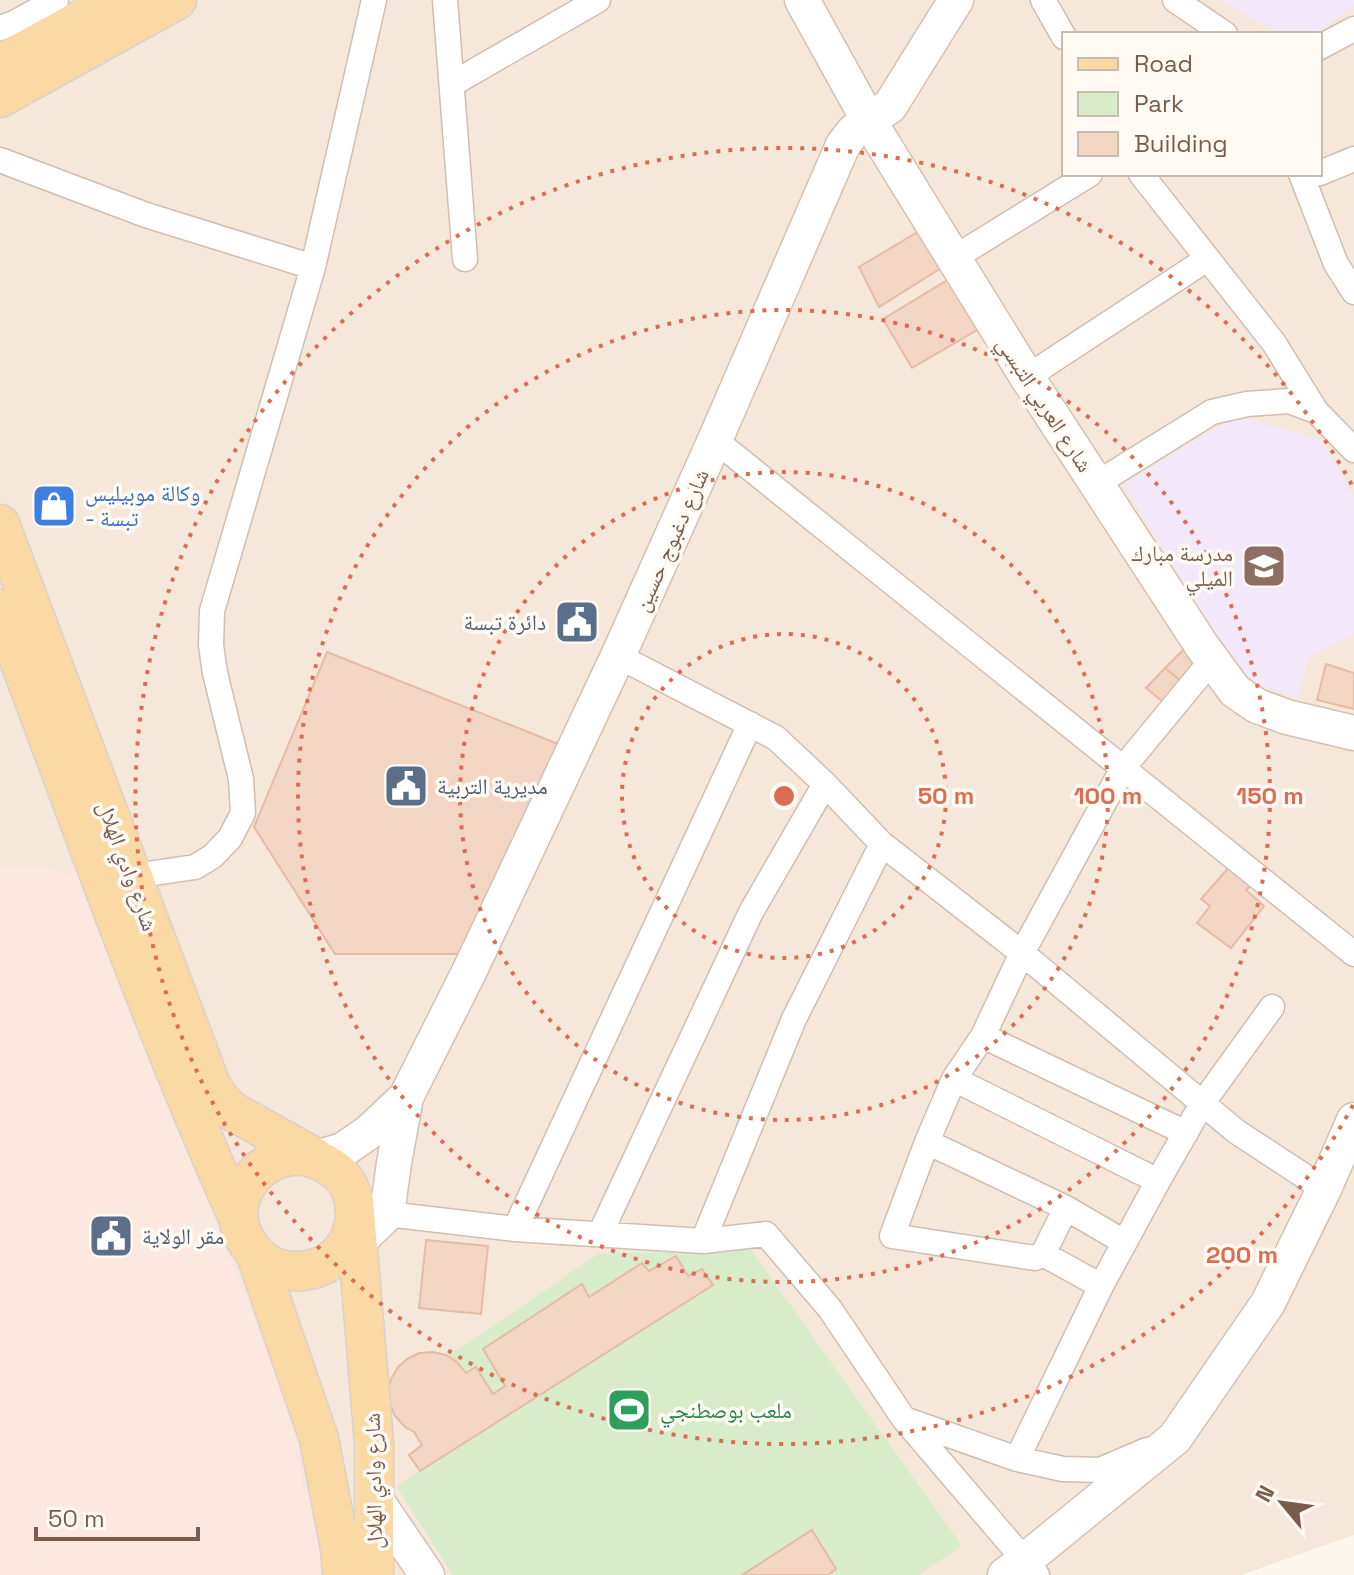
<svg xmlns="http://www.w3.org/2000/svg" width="1354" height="1575" font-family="'Space Grotesk','Noto Naskh Arabic',sans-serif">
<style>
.residential{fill:#f5e8da;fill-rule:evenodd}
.commercial{fill:#fde8e0}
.education{fill:#f3e8fa}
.green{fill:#d8ecc9}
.building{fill:#f3d5c3;stroke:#e6bba3;stroke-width:2}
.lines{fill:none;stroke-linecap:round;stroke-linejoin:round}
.street-casing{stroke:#d1beb0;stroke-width:27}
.secondary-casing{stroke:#d6c0b0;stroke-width:37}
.primary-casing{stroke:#dad1cd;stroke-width:41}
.street{stroke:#fff;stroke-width:24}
.secondary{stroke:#fff;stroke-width:34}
.primary{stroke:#fbd9a5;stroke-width:38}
.ring{fill:none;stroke:#dc6d51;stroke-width:4;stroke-dasharray:4 8}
.labels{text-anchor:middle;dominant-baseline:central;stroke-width:7;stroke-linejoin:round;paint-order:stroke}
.street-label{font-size:22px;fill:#7a5c4d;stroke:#fffaf3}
.shop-label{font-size:22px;fill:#366cbe;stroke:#fffaf3;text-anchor:start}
.education-label{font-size:22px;fill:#785e54;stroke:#fffaf3;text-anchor:end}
.service-label{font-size:22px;fill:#4e5e75;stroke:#fffaf3;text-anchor:start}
.leisure-label{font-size:22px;fill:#27864d;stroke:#fffaf3;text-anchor:start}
.centre{fill:#dc6d51;stroke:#fffaf3;stroke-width:4}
.ring-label{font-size:24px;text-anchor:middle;font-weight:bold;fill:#dc6d51;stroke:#fffaf3;stroke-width:7;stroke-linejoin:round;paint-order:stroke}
</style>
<rect width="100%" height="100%" fill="#fdf6ec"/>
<path class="residential" d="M0,0H1354V1535L1241,1575H0ZM1064,34H1320V174H1064Z"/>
<path class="commercial" d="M85,866L91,908L139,1026L304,1446L297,1458L300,1467L301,1488L319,1500L329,1575H0V867L57,868L65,875Z"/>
<path class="education" d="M1219,0H1354V5L1317,34H1278Z
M1238,416L1322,440L1354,498V633L1308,659L1298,699L1242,678L1123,484Z"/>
<path class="green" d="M751,1250L962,1546L918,1575H453L397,1487L419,1471L409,1455L422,1445C419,1439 416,1434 411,1429C405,1424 397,1420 393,1412C381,1389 395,1359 421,1353C430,1351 437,1353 446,1355L467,1344L598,1254Z"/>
<path class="building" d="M926,227L946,265L879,307L859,267Z
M951,278L979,329L912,368L883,319Z
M1184,649L1202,665L1186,685L1165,668Z
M327,652L561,745L463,954H335L254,827Z
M1326,664L1354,673V709L1317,700Z
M1165,668L1186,685L1168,706L1146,688Z
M1230,866L1252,884L1246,890L1264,906L1231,948L1197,923L1210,906L1201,899Z
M426,1240L488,1246L481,1314L419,1308Z
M676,1256L688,1276L702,1269L713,1285L420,1471L409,1455L422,1445L414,1432L405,1427L395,1416L390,1404L388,1392L391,1379L398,1367L407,1359L419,1353L433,1352L446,1355L457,1362L466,1373L476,1367L493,1394L505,1386L483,1349L582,1284L589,1297L642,1263L649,1271Z
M812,1530L836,1569L828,1575H742Z"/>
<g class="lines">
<g class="street-casing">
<path id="street" d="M445,0L465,259
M1043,0L1064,37
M1175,0L1225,34
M0,28L14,23L56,0
M1320,47L1354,29
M452,84L598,0
M0,160L146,215L313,267
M1320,173L1354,159
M1141,174L1274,343L1316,411
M1301,174L1336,264L1354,292
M954,258L1090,174
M1027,377L1207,259
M715,440L1354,954
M1096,484L1212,412L1247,404L1289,401L1316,411L1354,450
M618,656L776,738L825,784L882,844L1022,953L1237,1132L1324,1189
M120,878L195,867L213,856L230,838L243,813L241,779L215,673L211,645L212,611L313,267L374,0
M983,1036L1186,1133
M954,1079L1158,1181
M927,1142L1066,1208L1124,1242
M378,1205L387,1214L515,1229L703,1241L766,1234L830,1309L904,1419L1037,1575
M1066,1208L1043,1254L1101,1286
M515,1229L750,724
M600,1234L751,912L825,784
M703,1241L794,1019L882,844
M1043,1254L1035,1258L892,1236L927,1142L954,1079L983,1036L1022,953L1123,768L1212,660
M904,1419L1017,1459L1063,1469L1100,1470L1147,1450
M1017,1459L1101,1286L1158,1181L1202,1104L1272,1007"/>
</g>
<g class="secondary-casing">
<path id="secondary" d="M802,0L869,121L1027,377L1202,646L1235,691L1257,706L1287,717L1354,733
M316,1158L343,1150L369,1132L406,1097
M340,1253L357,1243L387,1214L394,1163L406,1097L469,972L618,656L715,440L843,145L853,132L890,106L956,0
M374,1497L427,1575
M1005,1575L1024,1561L1175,1438L1268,1303L1324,1189L1354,1120"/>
</g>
<g class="primary-casing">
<path id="primary" d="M0,64L117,0
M0,98L177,0
M0,524L211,1085L221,1100L232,1111L316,1158
M0,609C77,813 149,1020 239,1220
M355,1220C353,1226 352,1233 350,1238C337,1266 305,1277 277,1268C265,1264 256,1256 249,1245C214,1197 273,1134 324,1163C333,1168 342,1175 347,1183C350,1188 352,1195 354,1201L374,1442V1575
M256,1255L319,1439L340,1548L342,1575"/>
</g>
<use href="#street" class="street"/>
<use href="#secondary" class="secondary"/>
<use href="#primary" class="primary"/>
</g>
<g class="ring">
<circle cx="784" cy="796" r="162"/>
<circle cx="784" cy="796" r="324"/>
<circle cx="784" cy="796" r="486"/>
<path d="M1353 1105A648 648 0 1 1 1353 487"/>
</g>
<defs>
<g id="shop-square" transform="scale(2.3)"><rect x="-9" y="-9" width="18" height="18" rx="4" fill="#3f7fe0" stroke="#fffaf3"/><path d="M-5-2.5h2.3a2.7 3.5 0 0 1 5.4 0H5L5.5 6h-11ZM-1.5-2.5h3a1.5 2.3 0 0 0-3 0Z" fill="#fff"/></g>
<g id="school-square" transform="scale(2.3)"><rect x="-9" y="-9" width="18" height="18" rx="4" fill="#8d6e63" stroke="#fffaf3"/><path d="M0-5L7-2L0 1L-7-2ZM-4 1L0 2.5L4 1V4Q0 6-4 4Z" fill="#fff"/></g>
<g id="civic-square" transform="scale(2.3)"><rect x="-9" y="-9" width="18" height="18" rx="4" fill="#5c6f8a" stroke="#fffaf3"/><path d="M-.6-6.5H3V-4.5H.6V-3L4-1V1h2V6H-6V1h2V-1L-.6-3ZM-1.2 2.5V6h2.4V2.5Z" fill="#fff"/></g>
<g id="stadium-square" transform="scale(2.3)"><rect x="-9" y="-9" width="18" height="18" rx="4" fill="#2e9e5b" stroke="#fffaf3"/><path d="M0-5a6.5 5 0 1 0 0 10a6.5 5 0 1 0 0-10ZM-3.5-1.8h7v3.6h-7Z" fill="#fff"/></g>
</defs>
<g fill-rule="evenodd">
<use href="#shop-square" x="54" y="506"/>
<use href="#school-square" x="1264" y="566"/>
<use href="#civic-square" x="577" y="622"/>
<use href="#civic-square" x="406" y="786"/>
<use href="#civic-square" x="111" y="1236"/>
<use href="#stadium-square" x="629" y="1410"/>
</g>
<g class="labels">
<g class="street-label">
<text transform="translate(1045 404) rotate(57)">شارع العربي التبسي</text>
<text transform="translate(671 540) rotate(-66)">شارع دغبوج حسين</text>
<text transform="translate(128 866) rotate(70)">شارع وادي الهلال</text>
<text transform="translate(373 1481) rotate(-91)">شارع وادي الهلال</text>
</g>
<g class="shop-label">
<text x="85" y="493">وكالة موبيليس<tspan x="85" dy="25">- تبسة</tspan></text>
</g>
<g class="education-label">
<text x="1233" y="553">مدرسة مبارك<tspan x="1233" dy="25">الميلي</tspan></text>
</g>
<g class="service-label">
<text x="546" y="622" text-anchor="end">دائرة تبسة</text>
<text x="437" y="786">مديرية التربية</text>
<text x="142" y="1236">مقر الولاية</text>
</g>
<g class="leisure-label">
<text x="660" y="1410">ملعب بوصطنجي</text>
</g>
</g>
<circle cx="784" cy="796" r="12" class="centre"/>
<g class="ring-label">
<text x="946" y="804">50 m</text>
<text x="1108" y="804">100 m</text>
<text x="1270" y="804">150 m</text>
<text x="1242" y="1263">200 m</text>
</g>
<rect x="1062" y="32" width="260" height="144" fill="#fffaf3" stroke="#cabbb1" stroke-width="2"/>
<rect x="1078" y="58" width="40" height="12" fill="#fbd9a5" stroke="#cabbb1" stroke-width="2"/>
<text x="1134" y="72" font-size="24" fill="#7a5c4d">Road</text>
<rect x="1078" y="92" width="40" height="24" fill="#d8ecc9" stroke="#cabbb1" stroke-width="2"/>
<text x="1134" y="112" font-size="24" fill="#7a5c4d">Park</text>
<rect x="1078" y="132" width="40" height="24" fill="#f3d5c3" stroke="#cabbb1" stroke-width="2"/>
<text x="1134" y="152" font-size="24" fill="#7a5c4d">Building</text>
<g transform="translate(1282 1503) rotate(299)" stroke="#fffaf3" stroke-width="6" paint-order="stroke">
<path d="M0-6L14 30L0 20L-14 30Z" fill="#7a5c4d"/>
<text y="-12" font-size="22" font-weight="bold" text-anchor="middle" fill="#7a5c4d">N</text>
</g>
<path d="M36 1527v12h162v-12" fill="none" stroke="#7a5c4d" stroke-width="4"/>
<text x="48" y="1527" font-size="24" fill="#7a5c4d" stroke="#fffaf3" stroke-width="6" paint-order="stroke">50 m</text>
</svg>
